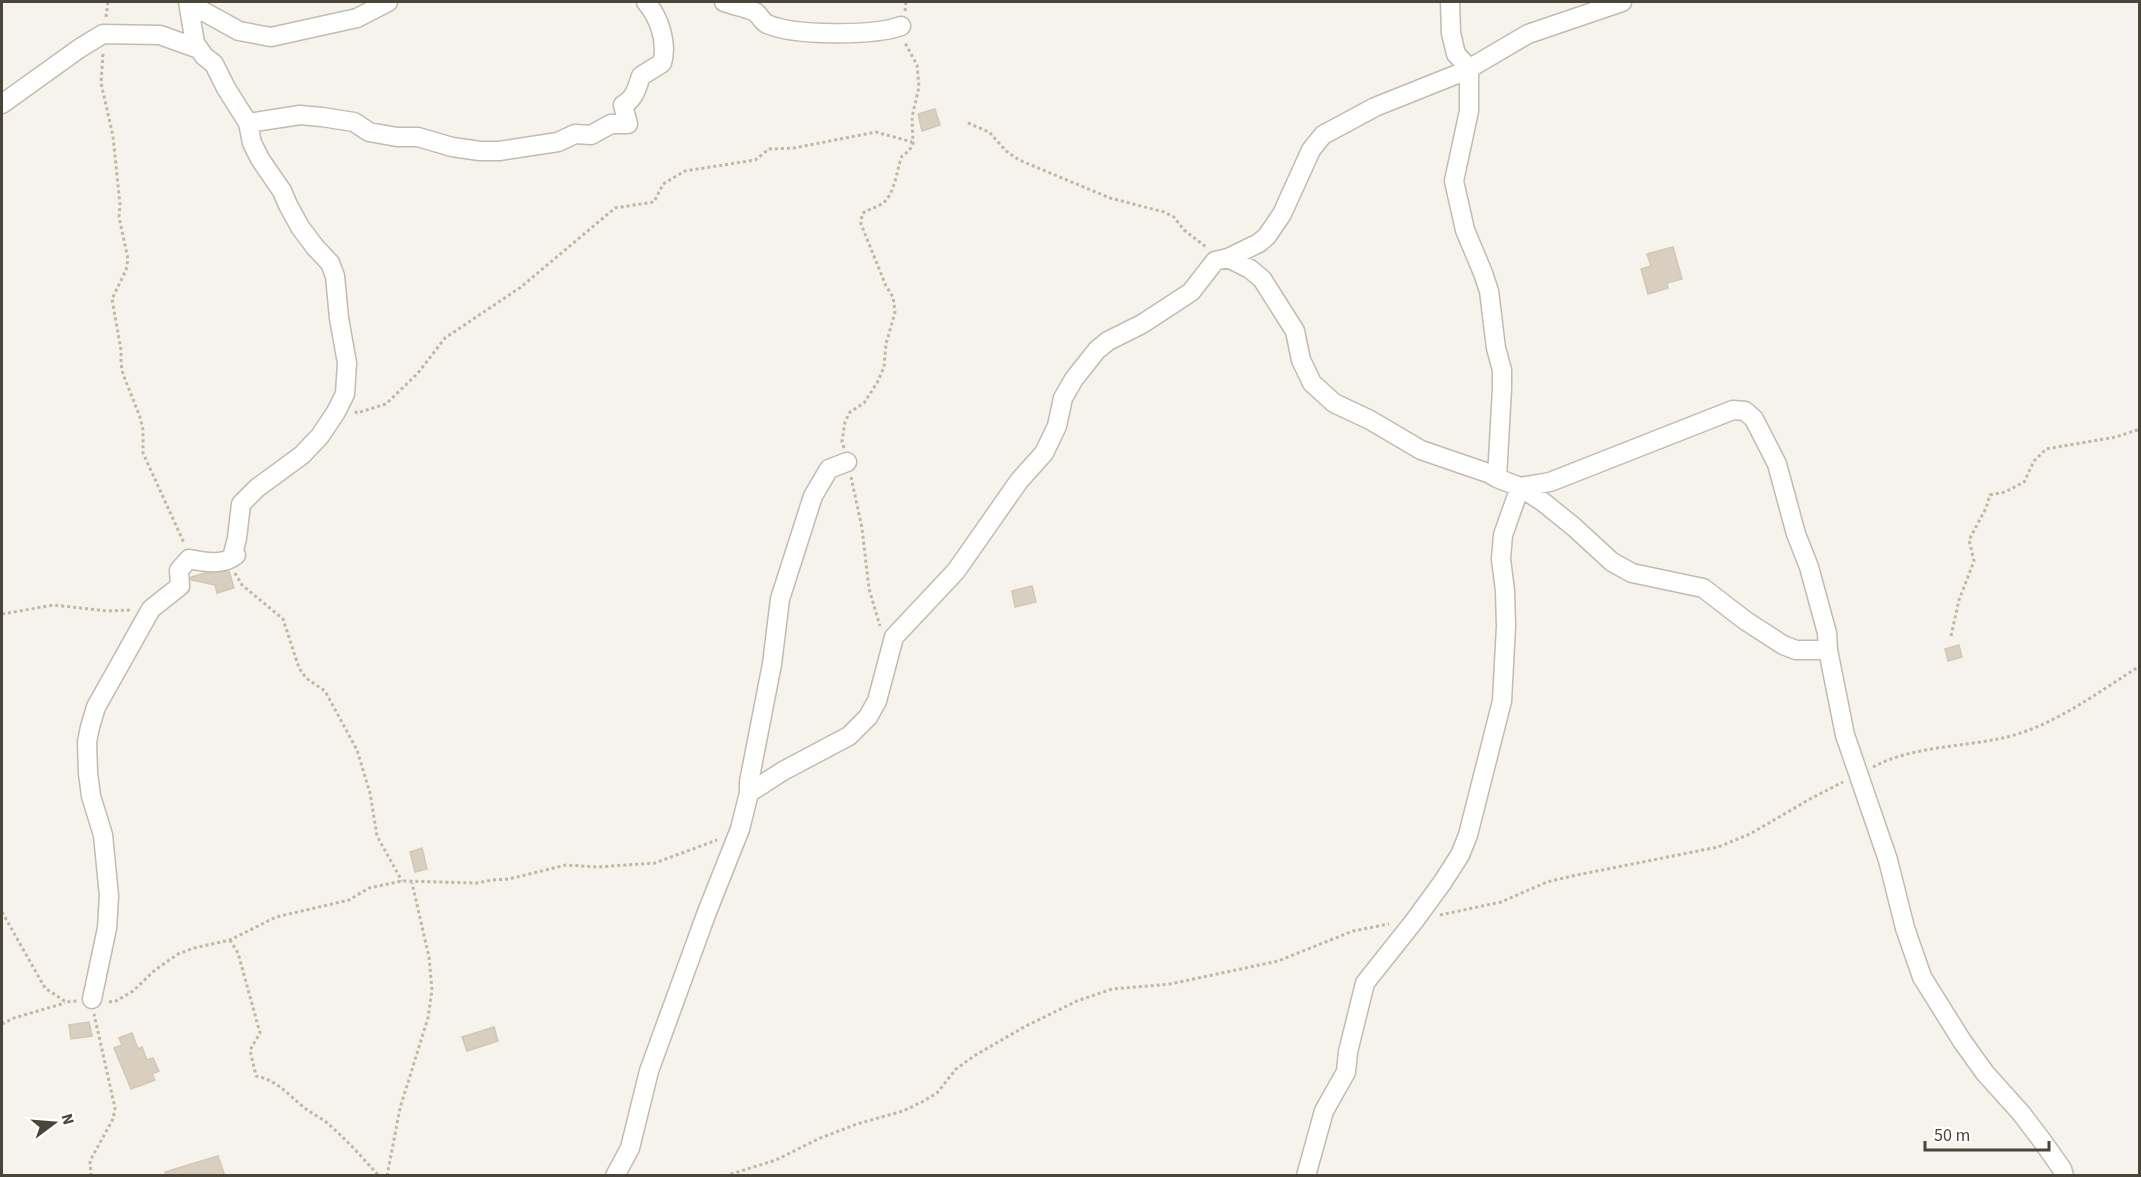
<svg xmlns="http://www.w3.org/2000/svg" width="2141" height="1177" font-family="'Source Sans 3',sans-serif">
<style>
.building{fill:#d8cfc1;stroke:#d3c7b4;stroke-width:1.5}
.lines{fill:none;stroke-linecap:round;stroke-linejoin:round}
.minor-casing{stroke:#c2bbae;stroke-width:21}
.path{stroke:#c4b79f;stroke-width:3;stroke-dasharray:3 3;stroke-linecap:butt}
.minor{stroke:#fff;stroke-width:18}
</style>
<rect width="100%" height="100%" fill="#f6f3ec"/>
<path class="building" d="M935,109L940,125L922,131L918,114Z
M1673,247L1682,279L1667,283L1668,288L1648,294L1641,269L1651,266L1647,254Z
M229,571L234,588L217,593L215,585L191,580V577L205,573Z
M1032,586L1036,602L1015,607L1012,591Z
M1959,645L1962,657L1948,661L1945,649Z
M422,848L427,869L415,872L410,852Z
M89,1022L92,1036L71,1039L69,1025Z
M494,1027L498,1041L467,1051L462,1037Z
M132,1033L138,1049L142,1047L147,1060L153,1058L159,1071L152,1074L155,1080L131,1089L114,1048L122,1045L119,1038Z
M218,1156L225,1176H166L165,1172Z"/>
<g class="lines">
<g class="minor-casing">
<path id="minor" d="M724,2C734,6 746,7 755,12C760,15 762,22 767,24C794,36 874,36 901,26
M1450,2L1451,33L1456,54L1469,68V111L1454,181L1465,230L1483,273L1489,291L1496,348L1502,370V388L1497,478L1520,487L1543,502L1574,527L1612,562L1632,573L1703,588L1746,621L1783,645L1796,650H1828
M190,4L239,31L271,37L357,18L388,2
M2,104L80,48L103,34L160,35L199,49
M248,123L300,115L322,117L354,122L369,132L397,137H418L452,147L480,151H499L558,142L575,134L591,135L611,124H628L623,105C635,99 637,87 641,76L662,63C668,43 659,17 646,2
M1228,258L1250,269L1262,279L1295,331L1301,360L1312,383L1334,403L1370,420L1421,450L1488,473L1497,478
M749,793V782L772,664L780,599L813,496L829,469L847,462
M92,999L107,928L109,896L103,835L91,796L88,773L87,742L90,727L96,707L151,609L180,586L179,570L189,559C204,562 223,566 236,555L233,554L237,538L241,504L257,488L302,455L320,436L336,412L345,394L347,363L339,318L335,276L330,263L315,247L300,227L288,205L282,191L260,159L252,143L248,123L226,88L214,64L204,56L195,43L188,2
M615,1176L630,1148L649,1071L707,912L740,829L749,793L783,771L849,736L868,717L877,701L894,637L956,571L1019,481L1044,453L1057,426L1063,398L1074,379L1097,350L1108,341L1142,324L1191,292L1215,261L1228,258L1259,243L1267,236L1282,214L1311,150L1323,135L1375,107L1465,71L1528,34L1622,2
M1306,1176L1324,1111L1346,1072L1348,1052L1365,983L1415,920L1442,883L1460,855L1468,835L1502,701L1506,626L1505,591L1501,559L1503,535L1520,487L1550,482L1733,410L1745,411L1754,419L1777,464L1796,534L1809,567L1827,633L1828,650L1845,735L1888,860L1905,928L1922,977L1962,1041L1985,1073L2021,1113L2043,1142L2062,1169L2064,1176"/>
</g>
<path class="path" d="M905,11L906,2
M106,17L108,2
M103,54L101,83L113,136L120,205L119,217L128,259L126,270L112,299L121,350V364L123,374L140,417L143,430V453L184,543
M968,123L989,132L1006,151L1019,160L1110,198L1164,212L1174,217L1184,230L1206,247
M355,411L357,413L386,404L418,373L445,338L521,287L615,208L654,202L663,184L685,171L755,160L769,149L794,148L876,132L912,142
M844,448L842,441L845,422L850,412L864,403L877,383L884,367L886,344L895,312L893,297L886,286L861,224L862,214C868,209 873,209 880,205C895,197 896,171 902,156L909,151L913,143L912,117L919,87L917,65L904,41
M851,477L862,528L869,589L880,626
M235,573L242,585L283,619L299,668L306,678L325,691L357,750L370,793L377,836L402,881
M2,614L54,605L107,611L130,610
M1951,636L1959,600L1974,561L1969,540L1986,508L1990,495L2005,492L2024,482L2034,461L2046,449L2116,437L2140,429
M1873,767C1910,747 1958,747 1998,739C2050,729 2095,694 2140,666
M2,912L45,988L66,1002L77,1001
M1440,915L1501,902L1547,882L1572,876L1718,847L1750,834L1810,799L1843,782
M230,940L238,953L260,1033L250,1050L256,1076C276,1080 287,1093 302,1106C309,1112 318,1116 326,1122C345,1138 362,1157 379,1176
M109,1002L116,1001L133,991L155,970L178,954L194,948L230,940L276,917L349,900L369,888L402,881L477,883L492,880L509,879L566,865L597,867L655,863L717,840
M2,1024L14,1018L65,1003
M91,1176L90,1161L113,1119L115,1108L94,1014
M387,1176L400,1108L428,1018L432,990L429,957L412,883
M725,1176L776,1160L818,1139L857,1124L903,1111L922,1102L937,1093L956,1069L974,1056L1024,1027L1077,1001L1112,989L1170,984L1278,961L1353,931L1389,924"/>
<use href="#minor" class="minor"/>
</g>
<rect width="2141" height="1177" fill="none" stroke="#4b4439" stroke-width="6"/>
<g transform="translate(54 1123) rotate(74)" stroke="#ffffff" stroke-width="4.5" paint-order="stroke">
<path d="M0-4.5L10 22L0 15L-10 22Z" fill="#4b4439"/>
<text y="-9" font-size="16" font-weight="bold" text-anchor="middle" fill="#4b4439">N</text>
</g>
<path d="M1925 1141v9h124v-9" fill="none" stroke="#4b4439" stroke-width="3"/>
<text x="1934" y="1141" font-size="18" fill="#4b4439" stroke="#ffffff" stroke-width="4.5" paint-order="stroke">50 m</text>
</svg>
